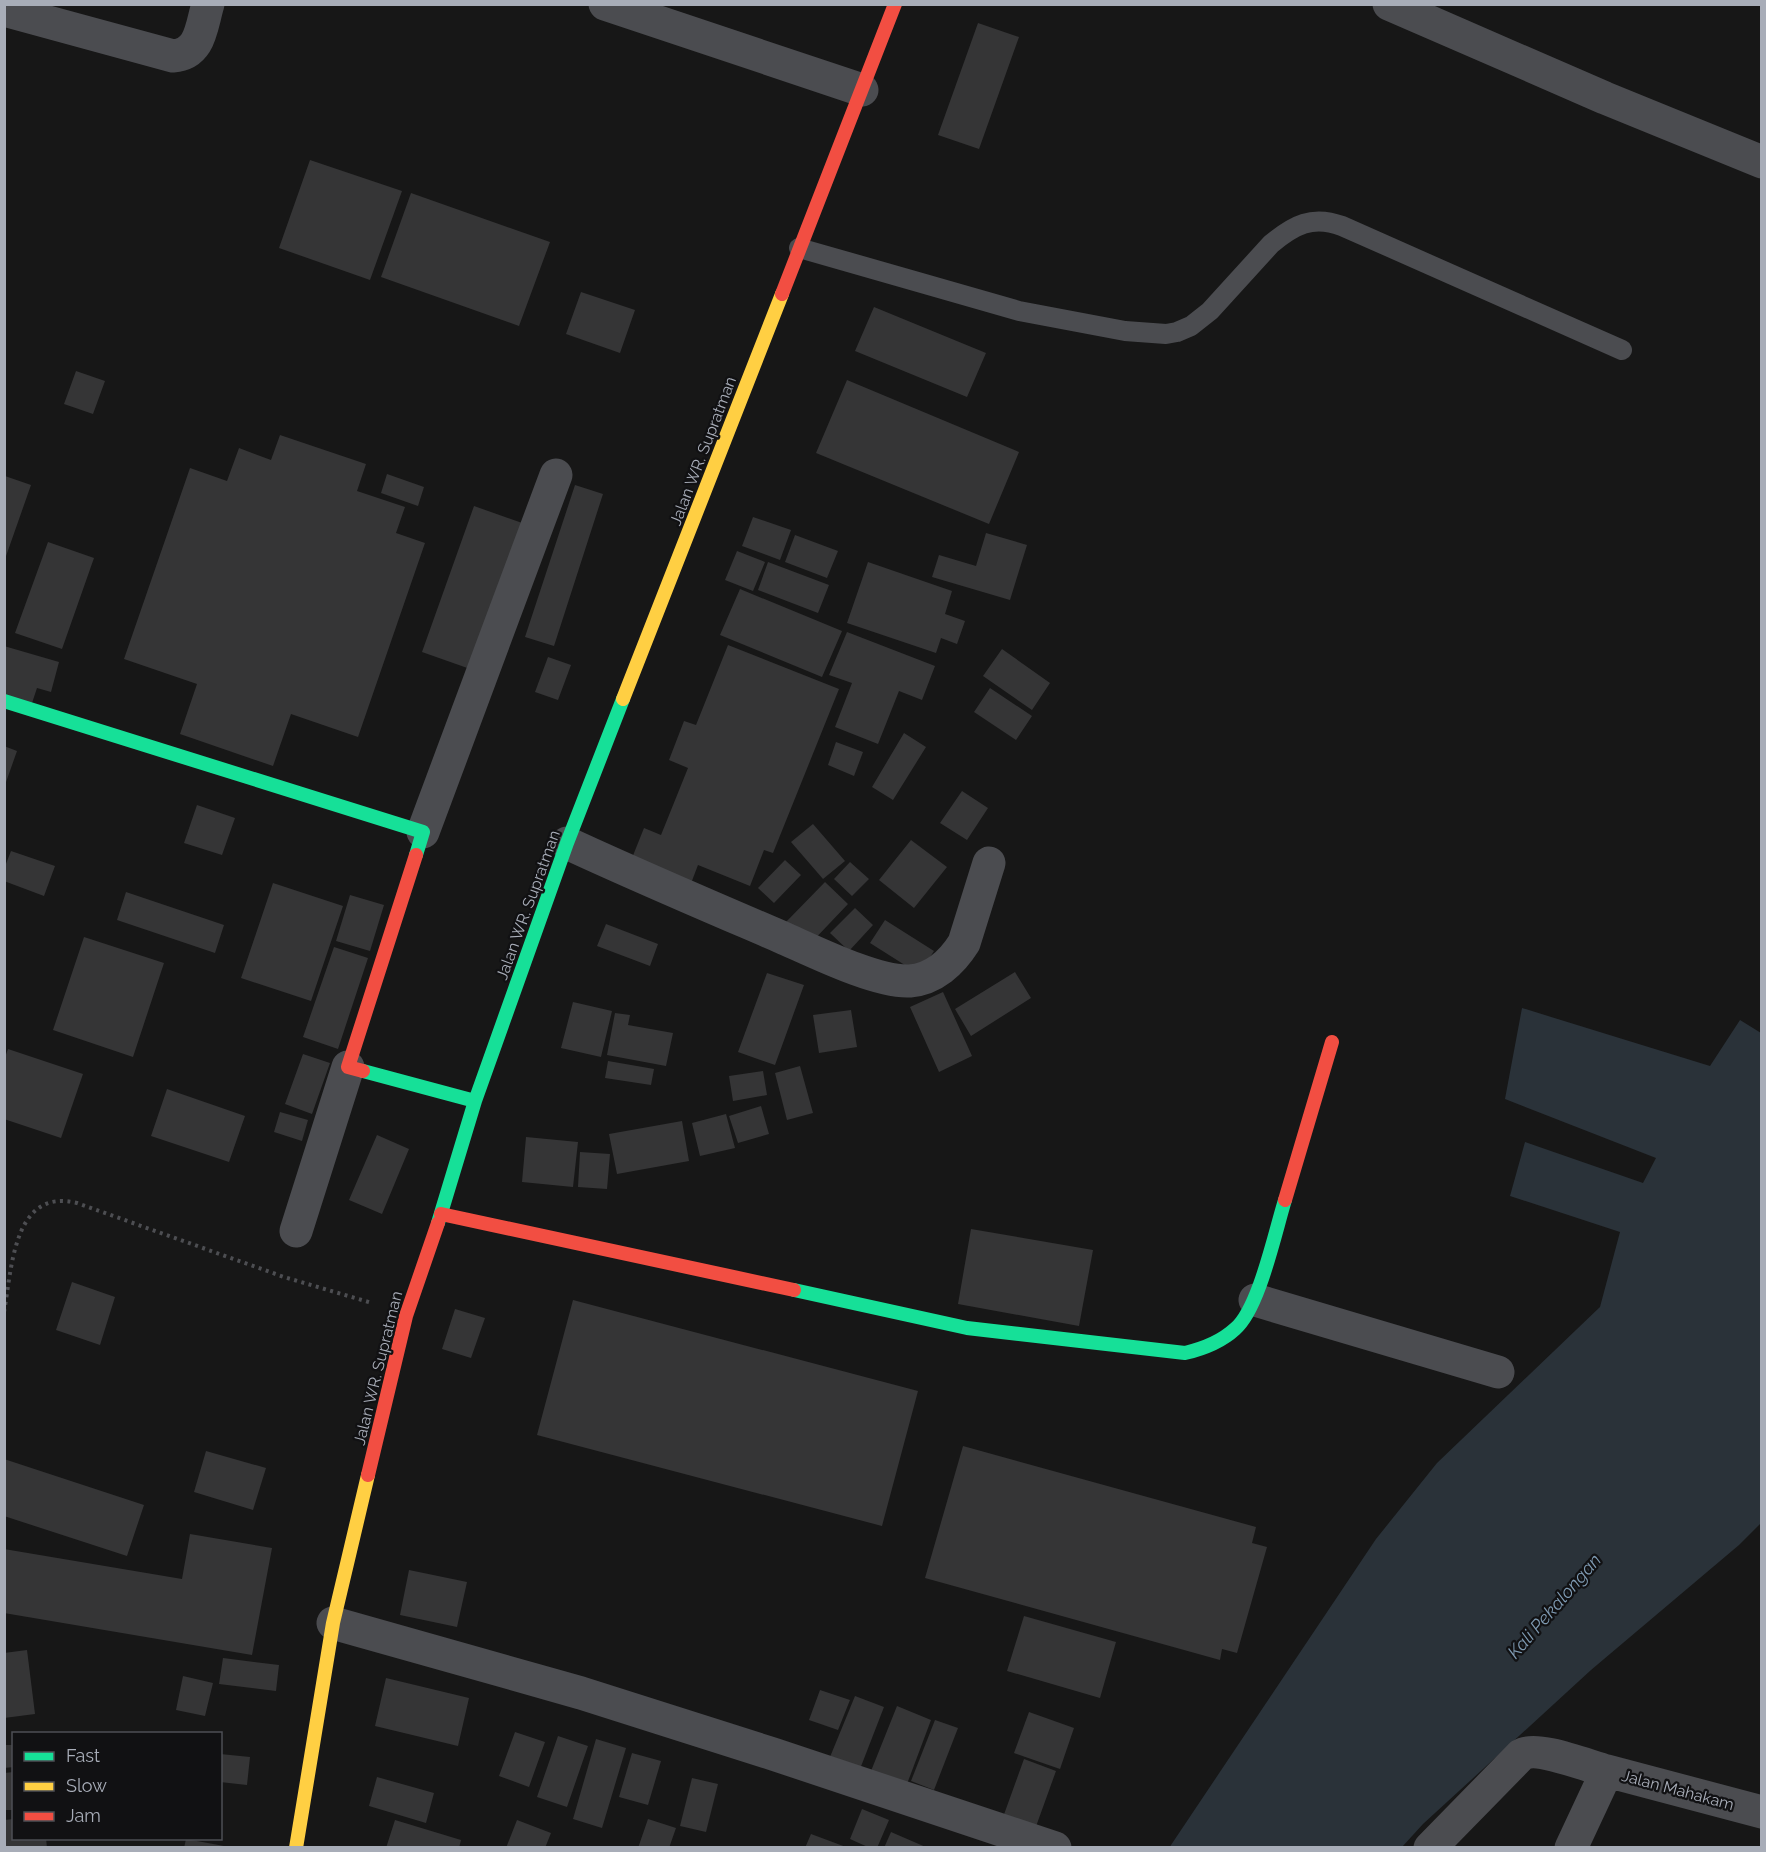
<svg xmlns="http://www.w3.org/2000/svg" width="1766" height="1852" font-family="Raleway,sans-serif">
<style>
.water{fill:#2a3239}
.building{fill:#353536}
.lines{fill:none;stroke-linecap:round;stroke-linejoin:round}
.path{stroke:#4d4e52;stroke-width:4;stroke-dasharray:3 4.5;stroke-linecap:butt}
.lane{stroke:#4b4c50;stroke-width:20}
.street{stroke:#4b4c50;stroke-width:33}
.fast{stroke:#16e098;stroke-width:14}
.slow{stroke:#ffcf43;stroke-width:14}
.jam{stroke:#f24e42;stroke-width:14}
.labels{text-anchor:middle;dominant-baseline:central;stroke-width:4.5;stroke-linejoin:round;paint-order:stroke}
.street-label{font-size:16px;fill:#a8adb8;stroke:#111113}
.water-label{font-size:18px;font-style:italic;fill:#7f9bb3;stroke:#111113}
</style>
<rect width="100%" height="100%" fill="#171717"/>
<path class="water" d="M1522,1008L1710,1066L1740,1020L1761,1033V1523L1739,1545L1591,1670L1423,1824L1402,1847L1169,1848L1376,1539L1437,1463L1600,1307L1620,1232L1510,1196L1525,1142L1643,1183L1656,1158L1505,1099Z"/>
<path class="building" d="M978,23L1019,37L979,149L938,135Z
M310,160L402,191L370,280L279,248Z
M411,193L550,242L519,326L381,277Z
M581,292L635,310L620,353L566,334Z
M874,307L986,353L967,397L855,351Z
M76,371L105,381L93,414L64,404Z
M847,380L1019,452L989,524L816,453Z
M280,435L366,464L357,491L405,507L396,533L425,543L358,737L291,714L273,766L180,734L197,684L124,659L190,468L227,481L239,448L271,460Z
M387,474L424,487L418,506L381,493Z
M5,476L31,485L5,559Z
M575,485L603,494L554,646L525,637Z
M474,506L525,524L473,670L422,652Z
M753,517L791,530L780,560L742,546Z
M986,533L1027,545L1010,600L932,577L939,555L976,566Z
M795,535L838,551L827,578L785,562Z
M48,542L94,558L62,649L15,633Z
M737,551L765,562L753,591L725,580Z
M768,562L829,585L818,613L758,590Z
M868,562L952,591L945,614L965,621L957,644L941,638L936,653L847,623Z
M740,589L842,631L822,677L720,635Z
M847,632L935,666L922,700L899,691L878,744L835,727L852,683L829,675Z
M728,645L839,689L773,853L764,850L750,886L698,865L690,886L630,863L644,828L661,835L688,768L669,760L684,721L696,725Z
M4,646L59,662L51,692L37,688L32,703L4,695Z
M1002,649L1050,683L1032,710L983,676Z
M548,657L571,665L558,700L535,692Z
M990,688L1032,716L1016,740L974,712Z
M904,733L926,747L893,800L872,787Z
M836,742L863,752L854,776L828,765Z
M4,746L17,751L5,785H4Z
M962,791L988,808L967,840L940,823Z
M197,805L235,818L222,855L184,843Z
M813,824L845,861L823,879L791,842Z
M911,840L947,867L914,908L879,880Z
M11,851L55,866L44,896L4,881V869Z
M785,860L801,875L774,903L758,888Z
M850,862L869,879L852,896L834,879Z
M825,882L848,904L809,945L786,922Z
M273,883L343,906L311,1001L241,978Z
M126,892L224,925L215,953L117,920Z
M350,895L384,905L370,951L336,941Z
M855,908L873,925L849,951L830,933Z
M885,920L934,951L919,974L870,943Z
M606,924L658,944L650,966L597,946Z
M84,937L164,963L133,1057L53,1030Z
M334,947L368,958L338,1049L303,1037Z
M1015,972L1031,998L971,1036L955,1009Z
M767,973L804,985L775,1065L738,1052Z
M943,992L972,1056L939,1072L910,1007Z
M573,1002L612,1011L601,1057L561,1048Z
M851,1010L857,1047L819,1053L813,1015Z
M615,1013L630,1015L628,1025L673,1033L666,1066L607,1055Z
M8,1049L83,1074L61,1138L4,1119V1060Z
M303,1054L330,1063L312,1114L285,1104Z
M608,1061L654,1069L651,1085L605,1078Z
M800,1066L813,1113L787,1120L775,1073Z
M763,1071L767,1095L733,1101L729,1076Z
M167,1089L245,1116L229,1162L151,1136Z
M761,1106L769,1134L738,1143L729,1116Z
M280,1112L308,1120L302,1141L274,1132Z
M726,1114L735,1148L700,1156L692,1123Z
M682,1121L689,1161L617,1174L609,1134Z
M377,1135L409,1149L382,1214L349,1200Z
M526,1137L578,1142L573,1187L522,1182Z
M580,1152L610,1154L607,1189L578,1187Z
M971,1229L1093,1250L1079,1326L958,1304Z
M72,1282L115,1297L100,1345L56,1330Z
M573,1300L918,1391L882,1526L537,1435Z
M455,1309L485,1318L471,1358L442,1349Z
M963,1446L1256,1527L1252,1543L1267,1547L1237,1653L1222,1649L1220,1660L925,1578Z
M206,1451L266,1468L253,1510L194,1492Z
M4,1459L144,1505L127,1556L4,1516Z
M190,1534L272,1548L252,1655L4,1613V1549L182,1579Z
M409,1570L467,1582L457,1627L400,1615Z
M1024,1616L1116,1642L1100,1698L1007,1671Z
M27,1650L35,1714L4,1718V1653Z
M223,1658L279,1665L276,1691L219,1684Z
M183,1676L213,1683L205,1716L176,1710Z
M386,1678L469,1698L458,1746L375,1726Z
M820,1690L850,1700L838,1730L809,1720Z
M855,1696L884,1707L860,1769L830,1757Z
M897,1706L931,1720L907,1784L871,1771Z
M1029,1712L1074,1728L1060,1769L1014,1753Z
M935,1720L958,1728L934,1790L911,1781Z
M515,1732L545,1742L529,1787L499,1776Z
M558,1736L588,1746L567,1807L537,1797Z
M596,1739L626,1748L602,1828L573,1819Z
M4,1745H14V1767L4,1768Z
M632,1753L661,1761L648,1805L619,1797Z
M220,1754L250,1757L247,1785L220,1782Z
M1024,1759L1056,1771L1034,1832L1002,1820Z
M14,1772V1810H4V1773Z
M377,1777L434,1793L426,1823L369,1806Z
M692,1778L718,1784L706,1832L680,1826Z
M862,1809L889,1820L877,1848H870L850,1839Z
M14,1819V1838H46L47,1848H4V1820Z
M648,1819L676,1828L669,1848H638Z
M395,1820L461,1840L459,1848H386Z
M517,1820L551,1833L545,1848H506Z
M891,1832L928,1848H884Z
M811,1834L846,1847V1848H805Z
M186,1839L224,1846V1848H184Z"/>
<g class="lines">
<path class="path" d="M4,1312C12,1269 13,1187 77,1203L284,1277L372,1303"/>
<path class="lane" d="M799,248L1019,311L1125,331L1166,334L1177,332L1191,326L1210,311L1271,244C1294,225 1312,215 1342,226L1622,350"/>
<path class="street" d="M605,4L862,90
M1389,4L1605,98L1762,162
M4,10L173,56C201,54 201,27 208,4
M423,832L556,475
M567,843C638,876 709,906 781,937C813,951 877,983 910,981C934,979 952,962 964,943L989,863
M296,1231L348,1067
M1255,1300L1498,1372
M333,1623L581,1693L773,1754L1055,1848
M1430,1848L1521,1755C1536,1745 1588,1766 1607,1771
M1571,1848L1607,1771L1762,1812"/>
<path class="fast" d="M4,701L423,832L416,855
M363,1071L475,1101
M438,1223L475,1101L567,843L623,699
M794,1290L967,1328L1185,1353C1202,1349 1222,1341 1235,1329C1259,1309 1275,1232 1285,1200"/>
<path class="slow" d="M623,699L782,294
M296,1848L333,1623L368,1475"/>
<path class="jam" d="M782,294L895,4
M363,1071L348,1067L416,855
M1285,1200L1332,1042
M441,1214L794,1290
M368,1475L406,1316L438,1223"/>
</g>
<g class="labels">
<g class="street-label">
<text transform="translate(703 451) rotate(-69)">Jalan WR. Supratman</text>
<text transform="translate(528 905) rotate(-70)">Jalan WR. Supratman</text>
<text transform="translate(378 1368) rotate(-76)">Jalan WR. Supratman</text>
<text transform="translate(1678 1790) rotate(15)">Jalan Mahakam</text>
</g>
<g class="water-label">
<text transform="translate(1554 1606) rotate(-49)">Kali Pekalongan</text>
</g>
</g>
<rect width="1766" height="1852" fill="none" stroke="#a8adb8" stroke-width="12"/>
<rect x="12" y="1732" width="210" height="108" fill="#111113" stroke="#4d4f55" stroke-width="1.5"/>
<rect x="24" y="1752" width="30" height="9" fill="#16e098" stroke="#4d4f55" stroke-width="1.5"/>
<text x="66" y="1762" font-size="18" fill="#a8adb8">Fast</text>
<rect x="24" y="1782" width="30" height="9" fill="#ffcf43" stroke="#4d4f55" stroke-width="1.5"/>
<text x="66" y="1792" font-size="18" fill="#a8adb8">Slow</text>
<rect x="24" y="1812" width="30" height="9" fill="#f24e42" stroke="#4d4f55" stroke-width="1.5"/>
<text x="66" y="1822" font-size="18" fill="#a8adb8">Jam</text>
</svg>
